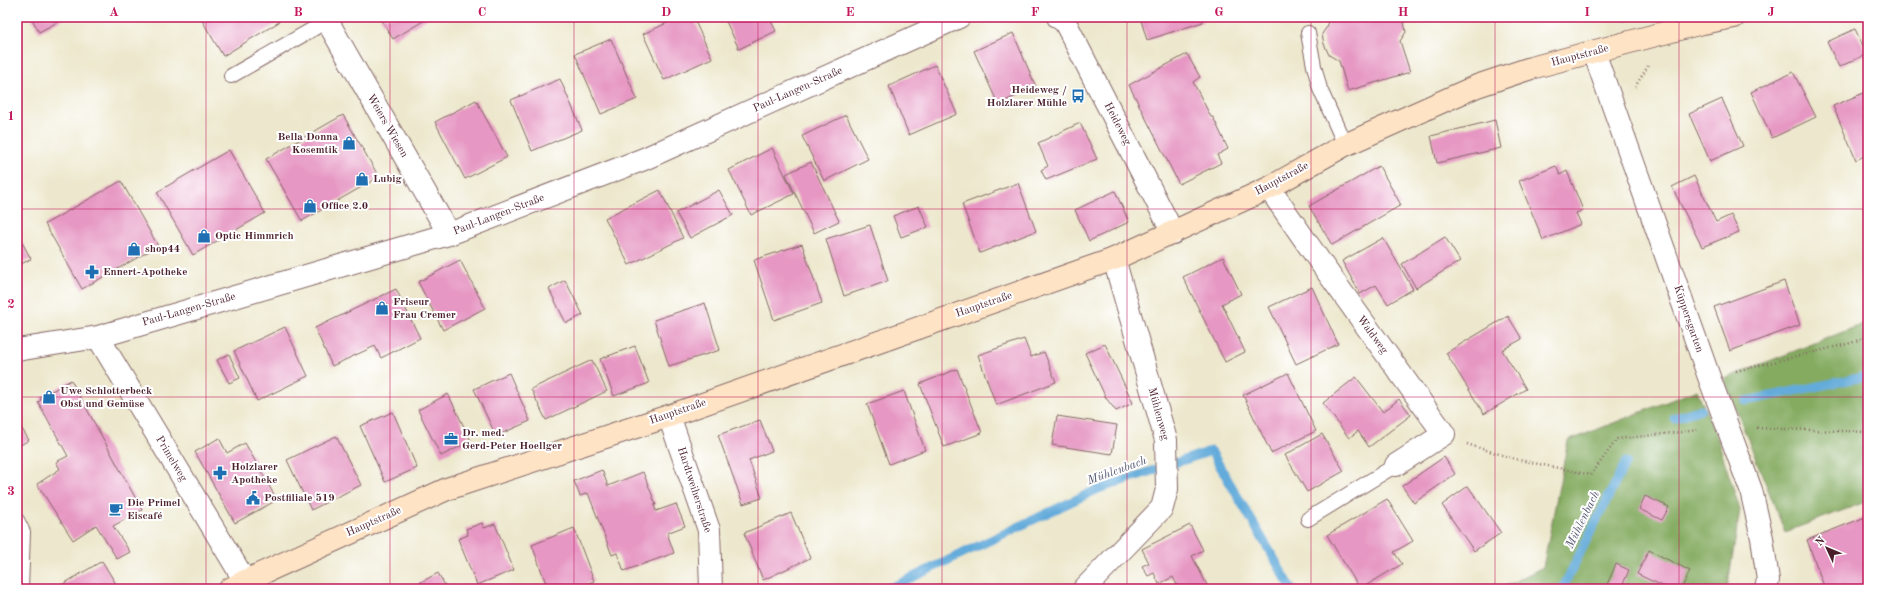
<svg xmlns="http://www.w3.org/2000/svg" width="1885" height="606" font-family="'Old Standard TT',serif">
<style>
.forest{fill:#84ab61;stroke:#676546}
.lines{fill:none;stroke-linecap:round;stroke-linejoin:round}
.stream{stroke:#63abda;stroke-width:9}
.building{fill:#e697c3}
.lane-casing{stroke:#836564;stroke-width:16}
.street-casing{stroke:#836564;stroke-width:24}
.secondary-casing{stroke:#836564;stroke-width:24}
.path{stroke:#836564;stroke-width:2.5;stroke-dasharray:1 3;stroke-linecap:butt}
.lane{stroke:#fff;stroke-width:14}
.street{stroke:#fff;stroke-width:22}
.secondary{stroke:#fee4c5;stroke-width:22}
.grid{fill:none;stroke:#c2185b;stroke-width:1;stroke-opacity:0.55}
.labels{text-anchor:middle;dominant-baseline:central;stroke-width:4;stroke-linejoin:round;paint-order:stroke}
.street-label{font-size:11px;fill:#4a1f2b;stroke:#fff}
.poi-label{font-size:11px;font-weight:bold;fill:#4a1f2b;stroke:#fff;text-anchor:start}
.water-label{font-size:12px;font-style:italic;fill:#545771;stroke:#fff}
.neatline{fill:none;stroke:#c2185b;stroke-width:1.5}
.grid-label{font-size:13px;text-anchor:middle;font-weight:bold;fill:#c2185b}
</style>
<rect width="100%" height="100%" fill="#fff"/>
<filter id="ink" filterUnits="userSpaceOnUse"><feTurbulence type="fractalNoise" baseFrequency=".025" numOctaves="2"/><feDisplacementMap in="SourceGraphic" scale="8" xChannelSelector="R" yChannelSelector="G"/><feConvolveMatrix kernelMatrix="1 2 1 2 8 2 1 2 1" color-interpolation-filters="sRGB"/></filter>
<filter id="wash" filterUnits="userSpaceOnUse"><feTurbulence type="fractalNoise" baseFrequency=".012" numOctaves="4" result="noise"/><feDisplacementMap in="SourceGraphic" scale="16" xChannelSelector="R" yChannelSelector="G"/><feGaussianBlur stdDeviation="0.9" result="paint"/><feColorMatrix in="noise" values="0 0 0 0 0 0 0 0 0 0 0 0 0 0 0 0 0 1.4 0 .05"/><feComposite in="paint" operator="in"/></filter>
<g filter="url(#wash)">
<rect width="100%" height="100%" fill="#ede8cd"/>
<path class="forest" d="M1868,322V501L1785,532L1724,379Z
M1697,390L1716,435L1740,510L1728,584L1725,589H1500L1543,567L1568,441Z"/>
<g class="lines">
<path class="stream" d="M1746,401L1868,376
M1674,418L1701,409
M888,589L1098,489L1211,451L1292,589
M1562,589L1626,462"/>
</g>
<g id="blocks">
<path class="building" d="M31,17H67L39,32Z
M200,17H276L279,22L223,56Z
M380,17H430L393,39Z
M680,17H693L712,58L664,80L643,34Z
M724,17H769L776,31L739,49Z
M1140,17H1201L1203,22L1147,40Z
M1325,17H1403L1406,32L1400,41L1410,72L1348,91L1339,61L1329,55L1324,44L1322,34L1328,25Z
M1622,17H1637L1623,21Z
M1855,29L1867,54L1839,67L1827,42Z
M1013,33L1036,87L998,104L974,51Z
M611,39L637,99L601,114L575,54Z
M1187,54L1200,77L1193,82L1211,117H1213L1228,149L1217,155L1221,163L1179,184L1129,85Z
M935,65L957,114L909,135L889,86Z
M1793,72L1816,117L1772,138L1751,92Z
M560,79L582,130L532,151L511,100Z
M1868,91V154L1856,160L1833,106Z
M1722,99L1743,146L1710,161L1689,114Z
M476,100L507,157L465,179L435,122Z
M343,115L379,177L302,221L266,159Z
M846,115L868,159L824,181L802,136Z
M1495,120L1501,148L1437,163L1431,136Z
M1080,123L1097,159L1046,180L1041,170L1048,166L1038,143Z
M772,148L794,194L751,215L729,170Z
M229,150L265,213L193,255L157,192Z
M811,162L839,221L814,233L786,174Z
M1379,166L1401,205L1332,245L1309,206Z
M1556,166L1560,175L1567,171L1583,210L1576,213L1581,224L1543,240L1519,181Z
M1694,176L1716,222L1731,215L1739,232L1702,247L1672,187Z
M121,181L158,246L82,289L45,224Z
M1018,183L1036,231L980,253L962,204Z
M660,190L683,238L629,265L605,218Z
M719,190L733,215L690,238L676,213Z
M1115,191L1129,222L1089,241L1075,210Z
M919,206L928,227L901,237L893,216Z
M870,225L888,281L844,296L826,239Z
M17,233L31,259L17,266Z
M1445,237L1460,261L1416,288L1402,264Z
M1383,238L1413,289L1388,304L1376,285L1360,294L1342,261Z
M802,244L822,303L774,320L754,260Z
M1223,257L1241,294L1222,304L1245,352L1225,362L1183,277Z
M460,260L485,308L443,330L418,282Z
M565,280L583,315L566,323L549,289Z
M1784,281L1800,325L1730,351L1714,307Z
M1312,287L1338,344L1296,364L1269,307Z
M396,289L420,338L381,358L375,346L332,366L315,328Z
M705,303L720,350L669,366L654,320Z
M1508,316L1522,339L1502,350L1526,389L1484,414L1446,353Z
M285,327L308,376L257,401L234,351Z
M1024,339L1031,357L1044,352L1056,382L996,405L978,355Z
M1105,344L1133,403L1116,411L1106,398L1085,353Z
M635,346L649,383L614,396L600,359Z
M229,354L240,378L229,383L217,360Z
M592,360L607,391L546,420L531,389Z
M957,369L982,433L944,447L920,384Z
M509,373L530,421L496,436L474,389Z
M1288,373L1316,431L1271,453L1243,395Z
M1356,377L1383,412L1399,399L1411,415L1369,447L1358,431L1349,438L1323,403Z
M71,380L142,510L113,526L130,552L117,559L96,525L73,540L37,484L60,469L56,462L68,456L38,402L41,400L40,398Z
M904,391L925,450L889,464L867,404Z
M448,394L471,441L441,456L418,410Z
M393,412L417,468L385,482L360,426Z
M1057,416L1117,425L1112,454L1052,445Z
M760,420L772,451L749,460L762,498L743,504L718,435Z
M17,421L29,440L17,447Z
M1322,434L1344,471L1307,492L1285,455Z
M336,436L361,485L311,510L287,460Z
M219,438L227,453L245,443L277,500L235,523L195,452Z
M1444,457L1455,474L1414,503L1402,486Z
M602,470L608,486L643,472L656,505H654L656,511L676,504L685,526L667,533L674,553L624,571L617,553L612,555L588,493L580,496L574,481Z
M1468,486L1501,533L1474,551L1442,505Z
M1645,496L1669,507L1662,520L1639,509Z
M1387,499L1413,541L1394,552L1402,564L1360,589L1327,535Z
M791,513L810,558L763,580L744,533Z
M1868,516L1867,588L1825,589L1807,540Z
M482,523L484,528L495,524L514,570L477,585L458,539L468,535L466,529Z
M1190,525L1203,550L1192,556L1209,589H1179L1173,577L1159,584L1154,573L1148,576L1142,566L1149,563L1142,549Z
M574,528L594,581L572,589H548L532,545Z
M1649,550L1690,571L1681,589H1669L1637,574Z
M102,561L119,589H55Z
M1616,564L1629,570L1621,589H1611L1606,587Z
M438,573L447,589H408Z"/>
</g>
</g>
<g filter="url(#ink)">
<use href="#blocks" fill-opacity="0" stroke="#836564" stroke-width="1"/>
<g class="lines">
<g class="lane-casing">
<path id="lane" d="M1308,33L1314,66L1320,89L1345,145
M231,76L327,21
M1308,519L1396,465
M17,520L23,532L21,589"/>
</g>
<g class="street-casing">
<path id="street" d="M325,17L449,234
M1058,17L1065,22L1173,233
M1594,52L1709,377L1751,490L1762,538L1768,580L1766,589
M1269,188L1323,266L1444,434L1396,465
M98,337L245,581
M17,350L98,337L449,234L644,159L959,17
M669,416L709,530L711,589
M1084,589L1162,508L1167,489L1166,440L1114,259"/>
</g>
<g class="secondary-casing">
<path id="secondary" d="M230,589L245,581L447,489L669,416L1114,259L1269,188L1345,145L1477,86L1531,68L1698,24L1734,17"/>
</g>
<path class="path" d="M1635,87L1648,66
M1736,371L1851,343L1868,336
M1757,428L1868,432
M1467,444L1515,459L1591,475L1617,439L1700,430"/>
<use href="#lane" class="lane"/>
<use href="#street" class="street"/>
<use href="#secondary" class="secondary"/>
</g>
</g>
<path class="grid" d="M206,17V589M390,17V589M574,17V589M758,17V589M942,17V589M1127,17V589M1311,17V589M1495,17V589M1679,17V589M17,209H1868M17,397H1868"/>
<defs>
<g id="bus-bare" transform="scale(1.08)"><path d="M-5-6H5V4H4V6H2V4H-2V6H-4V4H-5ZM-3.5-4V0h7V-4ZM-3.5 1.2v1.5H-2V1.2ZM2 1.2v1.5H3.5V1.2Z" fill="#1f6fb2" stroke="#fff" stroke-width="2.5" paint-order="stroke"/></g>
<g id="shop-bare" transform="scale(1.08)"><path d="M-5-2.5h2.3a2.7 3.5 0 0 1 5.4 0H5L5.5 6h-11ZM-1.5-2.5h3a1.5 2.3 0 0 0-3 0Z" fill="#1f6fb2" stroke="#fff" stroke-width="2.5" paint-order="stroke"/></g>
<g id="pharmacy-bare" transform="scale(1.08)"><path d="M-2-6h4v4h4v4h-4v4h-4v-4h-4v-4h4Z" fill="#1f6fb2" stroke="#fff" stroke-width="2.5" paint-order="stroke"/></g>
<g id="office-bare" transform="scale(1.08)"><path d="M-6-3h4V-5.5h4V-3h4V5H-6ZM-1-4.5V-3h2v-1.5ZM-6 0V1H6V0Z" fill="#1f6fb2" stroke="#fff" stroke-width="2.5" paint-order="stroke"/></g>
<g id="civic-bare" transform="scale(1.08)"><path d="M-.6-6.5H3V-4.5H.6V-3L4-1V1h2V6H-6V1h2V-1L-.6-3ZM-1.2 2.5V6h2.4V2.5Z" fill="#1f6fb2" stroke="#fff" stroke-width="2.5" paint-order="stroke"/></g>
<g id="cafe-bare" transform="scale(1.08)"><path d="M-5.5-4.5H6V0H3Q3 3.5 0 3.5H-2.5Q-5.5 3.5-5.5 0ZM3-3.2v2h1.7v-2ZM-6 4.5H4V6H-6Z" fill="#1f6fb2" stroke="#fff" stroke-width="2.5" paint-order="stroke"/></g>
</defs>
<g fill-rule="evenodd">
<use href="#bus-bare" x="1078" y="96"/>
<use href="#shop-bare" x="349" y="143"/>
<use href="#shop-bare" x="362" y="179"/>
<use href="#shop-bare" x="310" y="206"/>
<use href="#shop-bare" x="204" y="236"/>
<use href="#shop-bare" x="134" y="249"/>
<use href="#pharmacy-bare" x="92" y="272"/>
<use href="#shop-bare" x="382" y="308"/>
<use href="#shop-bare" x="49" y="397"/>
<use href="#office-bare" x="451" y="439"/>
<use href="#pharmacy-bare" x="220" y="473"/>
<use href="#civic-bare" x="253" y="498"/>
<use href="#cafe-bare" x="116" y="509"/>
</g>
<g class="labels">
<g class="street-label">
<text transform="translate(1580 56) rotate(-15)">Hauptstraße</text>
<text transform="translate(798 90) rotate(-24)">Paul-Langen-Straße</text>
<text transform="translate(1117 124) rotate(63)">Heideweg</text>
<text transform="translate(387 126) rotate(60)">Weiers Wiesen</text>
<text transform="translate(1282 179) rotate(-28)">Hauptstraße</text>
<text transform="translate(499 215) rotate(-21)">Paul-Langen-Straße</text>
<text transform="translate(984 305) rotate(-19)">Hauptstraße</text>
<text transform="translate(189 310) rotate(-16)">Paul-Langen-Straße</text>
<text transform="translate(1688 319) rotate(71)">Küppersgarten</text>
<text transform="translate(1372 335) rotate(54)">Waldweg</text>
<text transform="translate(678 412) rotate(-19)">Hauptstraße</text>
<text transform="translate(1158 414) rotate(75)">Mühlenweg</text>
<text transform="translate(171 459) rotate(59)">Primelweg</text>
<text transform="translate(694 490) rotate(72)">Hardtweiherstraße</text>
<text transform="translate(374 522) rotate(-24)">Hauptstraße</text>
</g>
<g class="poi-label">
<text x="1067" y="90" text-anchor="end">Heideweg /<tspan x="1067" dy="13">Holzlarer Mühle</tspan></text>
<text x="338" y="137" text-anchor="end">Bella Donna<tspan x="338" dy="13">Kosemtik</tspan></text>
<text x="373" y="179">Lubig</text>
<text x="321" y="206">Office 2.0</text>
<text x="215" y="236">Optic Himmrich</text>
<text x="145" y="249">shop44</text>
<text x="103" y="272">Ennert-Apotheke</text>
<text x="393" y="302">Friseur<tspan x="393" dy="13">Frau Cremer</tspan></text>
<text x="60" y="391">Uwe Schlotterbeck<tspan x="60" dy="13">Obst und Gemüse</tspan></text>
<text x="462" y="433">Dr. med.<tspan x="462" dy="13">Gerd-Peter Hoellger</tspan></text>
<text x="231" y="467">Holzlarer<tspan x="231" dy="13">Apotheke</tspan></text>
<text x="264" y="498">Postfiliale 519</text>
<text x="127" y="503">Die Primel<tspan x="127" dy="13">Eiscafé</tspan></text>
</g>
<g class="water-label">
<text transform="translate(1117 471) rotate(-20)">Mühlenbach</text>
<text transform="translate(1583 520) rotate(-64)">Mühlenbach</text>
</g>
</g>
<rect width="1885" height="606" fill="none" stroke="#fff" stroke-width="44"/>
<g transform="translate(1827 548) rotate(314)" stroke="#ffffff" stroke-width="3" paint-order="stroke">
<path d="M0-3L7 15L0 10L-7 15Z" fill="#4a1f2b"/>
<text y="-6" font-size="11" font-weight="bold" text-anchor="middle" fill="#4a1f2b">N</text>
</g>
<rect x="22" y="22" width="1841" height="562" class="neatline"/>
<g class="grid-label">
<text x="114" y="16">A</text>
<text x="298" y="16">B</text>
<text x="482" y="16">C</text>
<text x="666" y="16">D</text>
<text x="850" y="16">E</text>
<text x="1035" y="16">F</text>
<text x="1219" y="16">G</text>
<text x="1403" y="16">H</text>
<text x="1587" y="16">I</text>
<text x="1771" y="16">J</text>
<text x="11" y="120">1</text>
<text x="11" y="308">2</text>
<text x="11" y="495">3</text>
</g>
</svg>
